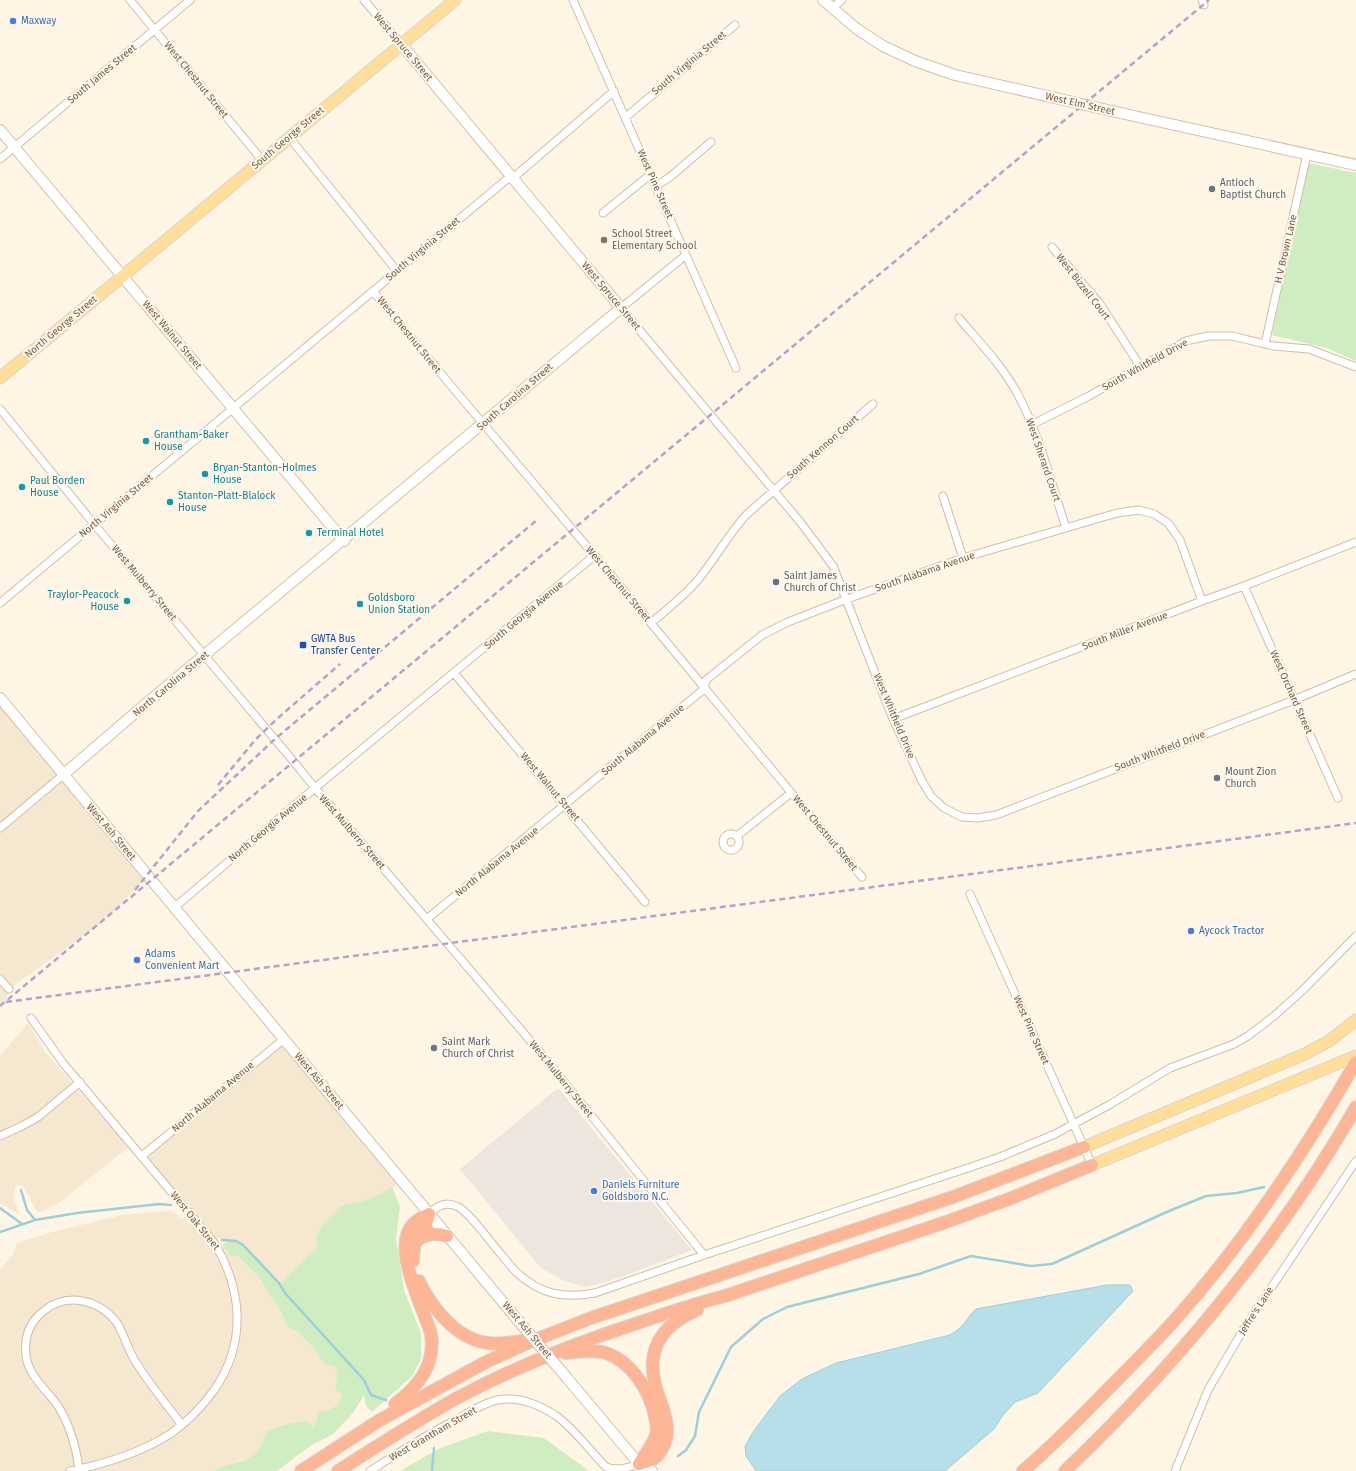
<svg xmlns="http://www.w3.org/2000/svg" width="1356" height="1471" font-family="'Fira Sans',sans-serif">
<style>
.residential{fill:#f6e7d1}
.industrial{fill:#ede6de}
.green{fill:#d0edc1}
.water{fill:#b6dfe9;stroke:#9ccfdc}
.lines{fill:none;stroke-linecap:round;stroke-linejoin:round}
.stream{stroke:#9ccfdc;stroke-width:2.5}
.street-casing{stroke:#d0bda9;stroke-width:9}
.secondary-casing{stroke:#d6bfa9;stroke-width:12}
.primary-casing{stroke:#dcd4cf;stroke-width:13}
.highway-casing{stroke:#dcd4cf;stroke-width:14}
.street{stroke:#fff;stroke-width:7}
.secondary{stroke:#fff;stroke-width:10}
.primary{stroke:#ffde9a;stroke-width:11}
.highway{stroke:#fdb695;stroke-width:12}
.rail{stroke:#b8a1c9;stroke-width:2.5;stroke-dasharray:6 4;stroke-linecap:butt}
.secondary-bridge-casing{stroke:#d6bfa9;stroke-width:12;stroke-linecap:butt}
.secondary-bridge{stroke:#fff;stroke-width:10}
.shop-dot{fill:#3f7fe0;stroke:#fff8ec;stroke-width:1.5}
.worship-dot{fill:#6b7280;stroke:#fff8ec;stroke-width:1.5}
.education-dot{fill:#8d6e63;stroke:#fff8ec;stroke-width:1.5}
.culture-dot{fill:#0f9aa8;stroke:#fff8ec;stroke-width:1.5}
.transit-dot{fill:#1a4fb4;stroke:#fff8ec;stroke-width:1.5}
.labels{text-anchor:middle;dominant-baseline:central;stroke-width:4;stroke-linejoin:round;paint-order:stroke}
.shop-label{font-size:10px;fill:#366cbe;stroke:#fff8ec;text-anchor:start}
.street-label{font-size:10px;fill:#795b47;stroke:#fff8ec}
.worship-label{font-size:10px;fill:#5b616d;stroke:#fff8ec;text-anchor:start}
.education-label{font-size:10px;fill:#785e54;stroke:#fff8ec;text-anchor:start}
.culture-label{font-size:10px;fill:#0d838f;stroke:#fff8ec;text-anchor:start}
.transit-label{font-size:10px;fill:#164399;stroke:#fff8ec;text-anchor:start}
</style>
<rect width="100%" height="100%" fill="#fef5e4"/>
<path class="residential" d="M0,699L147,875L125,900L101,923L9,989L5,1002L0,1003Z
M28,1023L46,1053L129,1147L59,1203L38,1213L23,1186L16,1185L13,1197L20,1215L0,1203V1056Z
M284,1039L403,1182L370,1199L341,1206L316,1239L317,1248L288,1275L281,1286L236,1241L215,1238L207,1234L142,1156Z
M171,1211L222,1245L231,1256H238L258,1276L282,1314L287,1326L299,1333L314,1348L324,1364L335,1366L337,1376L335,1389L342,1395L338,1405L328,1410L317,1412V1420L313,1428L263,1440L259,1451L252,1457L221,1467L214,1471H0V1269L13,1255L17,1243L52,1232L122,1215Z"/>
<path class="industrial" d="M558,1088L692,1250L622,1277L586,1287L564,1281L540,1267L460,1169Z"/>
<path class="green" d="M1308,163L1356,173V361L1327,348L1272,335Z
M392,1187L400,1207L396,1239L404,1290L421,1334V1359L412,1376L372,1412L366,1406L364,1395L353,1413L333,1434L310,1446L277,1471H214C227,1462 246,1464 257,1452C261,1448 265,1436 268,1430L288,1424L307,1421L313,1427L317,1420V1412L328,1410L338,1405L342,1395L335,1389L337,1376L335,1366L324,1364L314,1348L299,1333L287,1326L281,1312L258,1276L238,1256H231L222,1245L228,1241H236L243,1245L281,1285L288,1275L317,1248L316,1239L322,1225L341,1206L370,1199Z
M488,1431L544,1438L589,1471H400L440,1448Z"/>
<path class="water" d="M1107,1285H1130L1133,1291L1038,1393L1015,1402L1003,1415L994,1429L945,1471H756L746,1456L745,1446L753,1432L780,1396L802,1379L836,1363L950,1335C954,1332 958,1330 961,1327C967,1321 970,1314 976,1309Z"/>
<g class="lines">
<path class="stream" d="M21,1190L27,1210L35,1220
M0,1208L22,1224
M0,1232L35,1220L77,1213L159,1204L171,1205
M222,1240L236,1241L243,1245L279,1283L285,1293L364,1380L371,1395L386,1400
M678,1456L686,1450L695,1436L699,1412L731,1347L763,1319L787,1307L919,1274L971,1256L1031,1266L1052,1264L1169,1211L1206,1196L1237,1193L1264,1187
M432,1471L434,1448"/>
<g class="street-casing">
<path id="street" d="M130,0L262,160
M364,0L401,44
M573,0L736,368
M1202,0L1204,5
M832,8L842,0
M626,117L735,25
M289,137L397,271
M0,159L190,0
M656,186L670,177L711,142
M603,213L651,174
M1052,247L1100,304L1140,366
M686,255L621,308L801,523L833,566L893,719L922,781L931,796L944,808L962,817L978,818L996,815L1294,700L1356,674
M373,291C438,372 506,450 572,529C670,644 764,762 862,877
M959,318C979,342 1002,365 1017,393C1040,435 1051,483 1066,528
M1265,344L1307,154
M0,409L94,524L294,762L315,788L539,1051L704,1255
M1033,424L1089,396L1186,341L1208,336H1232L1273,346L1309,349L1356,367
M943,496L963,558
M1244,586L1338,798
M0,603L506,180L513,178L614,91
M651,623C666,610 683,597 697,581C715,559 728,535 747,514L873,404
M454,673L645,902
M893,719L1202,601L1244,586L1356,542
M0,828L63,775
M723 842a8 8 0 1 1 16 0a8 8 0 1 1-16 0Z
M737,836L791,793
M970,894L1092,1165
M175,907L315,788L594,556
M427,919L704,689L706,680L762,635L788,622L847,599L963,558L1117,513L1139,510L1154,514L1168,523L1180,540L1202,601
M0,979L9,989
M31,1018L63,1063L215,1244C243,1291 246,1343 215,1389C202,1407 188,1422 170,1434C140,1453 105,1464 70,1471
M0,1136L22,1126L38,1117L80,1082
M142,1156L284,1039
M429,1214C453,1188 472,1219 487,1237C496,1249 506,1260 515,1271C539,1294 563,1299 595,1293L704,1255L968,1168L1000,1157L1055,1134L1109,1105L1170,1068L1234,1044L1248,1036L1274,1016L1303,990L1356,936
M79,1469C76,1447 70,1425 58,1406C47,1390 28,1376 26,1355C24,1337 30,1321 45,1310C68,1292 100,1300 117,1323C125,1336 128,1351 137,1364C150,1385 167,1405 182,1425
M370,1471C399,1452 428,1434 459,1418C471,1411 484,1403 497,1400C517,1396 538,1404 555,1415C575,1429 589,1450 606,1467C618,1471 627,1468 639,1464
M1175,1471L1208,1390L1243,1330L1356,1161"/>
</g>
<g class="secondary-casing">
<path id="secondary" d="M823,0L857,29L883,46L915,61L955,75L1134,116L1356,165
M0,130L344,541
M0,698L516,1318
M63,775L148,702L621,308L401,44
M567,1378L639,1464L641,1471
M639,1464L652,1471"/>
</g>
<g class="primary-casing">
<path id="primary" d="M0,378L455,0
M1084,1147L1305,1054L1329,1041L1356,1020
M1092,1165L1356,1056"/>
</g>
<g class="highway-casing">
<path id="highway" d="M417,1240C427,1233 436,1233 447,1236
M413,1261L414,1246L420,1233L425,1227L429,1214
M419,1281C432,1308 456,1339 488,1343C500,1345 511,1342 522,1341
M566,1353C580,1352 593,1349 606,1353C632,1362 650,1391 655,1417C656,1423 658,1430 656,1435C653,1445 644,1456 639,1464
M395,1404C418,1387 436,1365 431,1334C424,1307 386,1241 418,1220C421,1217 426,1216 429,1214
M639,1464C643,1463 649,1461 653,1459C657,1457 661,1451 663,1447C673,1428 662,1407 656,1388C645,1349 662,1325 697,1310
M301,1471L380,1420L486,1362L532,1341L591,1318L953,1197L1084,1147
M338,1471C377,1446 416,1421 457,1398C515,1367 576,1343 638,1323C667,1313 696,1303 725,1296L946,1222L1009,1199L1092,1165
M1023,1471C1053,1445 1081,1417 1108,1389C1130,1367 1152,1345 1173,1322C1244,1243 1303,1154 1356,1062
M1065,1471C1178,1363 1278,1242 1356,1107"/>
</g>
<use href="#street" class="street"/>
<use href="#secondary" class="secondary"/>
<use href="#primary" class="primary"/>
<use href="#highway" class="highway"/>
<path class="rail" d="M218,785L256,739L278,718L340,664
M135,890L198,811L275,739L537,520
M6,1002L1356,823
M0,1006L1209,0"/>
<g class="secondary-bridge-casing">
<path id="secondary-bridge" d="M516,1318L567,1378"/>
</g>
<use href="#secondary-bridge" class="secondary-bridge"/>
</g>
<g class="shop-dot">
<circle cx="13" cy="21" r="4"/>
<circle cx="1191" cy="931" r="4"/>
<circle cx="137" cy="960" r="4"/>
<circle cx="594" cy="1191" r="4"/>
</g>
<g class="worship-dot">
<circle cx="1212" cy="189" r="4"/>
<circle cx="776" cy="582" r="4"/>
<circle cx="1217" cy="778" r="4"/>
<circle cx="434" cy="1048" r="4"/>
</g>
<circle class="education-dot" cx="604" cy="240" r="4"/>
<g class="culture-dot">
<circle cx="146" cy="441" r="4"/>
<circle cx="205" cy="474" r="4"/>
<circle cx="22" cy="487" r="4"/>
<circle cx="170" cy="502" r="4"/>
<circle cx="309" cy="533" r="4"/>
<circle cx="127" cy="601" r="4"/>
<circle cx="360" cy="604" r="4"/>
</g>
<rect class="transit-dot" x="299" y="641" width="8" height="8" rx="2"/>
<g class="labels">
<g class="shop-label">
<text x="21" y="21">Maxway</text>
<text x="1199" y="931">Aycock Tractor</text>
<text x="145" y="954">Adams<tspan x="145" dy="12">Convenient Mart</tspan></text>
<text x="602" y="1185">Daniels Furniture<tspan x="602" dy="12">Goldsboro N.C.</tspan></text>
</g>
<g class="street-label">
<text transform="translate(403 47) rotate(50)">West Spruce Street</text>
<text transform="translate(689 63) rotate(-40)">South Virginia Street</text>
<text transform="translate(102 74) rotate(-40)">South James Street</text>
<text transform="translate(196 80) rotate(51)">West Chestnut Street</text>
<text transform="translate(1080 104) rotate(13)">West Elm Street</text>
<text transform="translate(288 138) rotate(-40)">South George Street</text>
<text transform="translate(655 184) rotate(66)">West Pine Street</text>
<text transform="translate(423 249) rotate(-40)">South Virginia Street</text>
<text transform="translate(1286 249) rotate(-77)">H V Brown Lane</text>
<text transform="translate(1083 287) rotate(52)">West Bizzell Court</text>
<text transform="translate(611 296) rotate(50)">West Spruce Street</text>
<text transform="translate(61 327) rotate(-40)">North George Street</text>
<text transform="translate(172 335) rotate(50)">West Walnut Street</text>
<text transform="translate(409 335) rotate(51)">West Chestnut Street</text>
<text transform="translate(1145 365) rotate(-29)">South Whitfield Drive</text>
<text transform="translate(515 397) rotate(-41)">South Carolina Street</text>
<text transform="translate(823 447) rotate(-41)">South Kennon Court</text>
<text transform="translate(1043 460) rotate(71)">West Sherard Court</text>
<text transform="translate(116 506) rotate(-40)">North Virginia Street</text>
<text transform="translate(925 572) rotate(-19)">South Alabama Avenue</text>
<text transform="translate(144 583) rotate(50)">West Mulberry Street</text>
<text transform="translate(618 584) rotate(50)">West Chestnut Street</text>
<text transform="translate(524 615) rotate(-40)">South Georgia Avenue</text>
<text transform="translate(1125 631) rotate(-21)">South Miller Avenue</text>
<text transform="translate(171 684) rotate(-40)">North Carolina Street</text>
<text transform="translate(1291 692) rotate(66)">West Orchard Street</text>
<text transform="translate(894 716) rotate(67)">West Whitfield Drive</text>
<text transform="translate(643 740) rotate(-40)">South Alabama Avenue</text>
<text transform="translate(1160 751) rotate(-21)">South Whitfield Drive</text>
<text transform="translate(550 787) rotate(50)">West Walnut Street</text>
<text transform="translate(268 828) rotate(-40)">North Georgia Avenue</text>
<text transform="translate(111 832) rotate(50)">West Ash Street</text>
<text transform="translate(352 832) rotate(49)">West Mulberry Street</text>
<text transform="translate(825 833) rotate(50)">West Chestnut Street</text>
<text transform="translate(497 862) rotate(-39)">North Alabama Avenue</text>
<text transform="translate(1031 1030) rotate(66)">West Pine Street</text>
<text transform="translate(561 1079) rotate(51)">West Mulberry Street</text>
<text transform="translate(319 1081) rotate(50)">West Ash Street</text>
<text transform="translate(213 1097) rotate(-40)">North Alabama Avenue</text>
<text transform="translate(195 1221) rotate(51)">West Oak Street</text>
<text transform="translate(1256 1311) rotate(-57)">Jeffre's Lane</text>
<text transform="translate(527 1330) rotate(50)">West Ash Street</text>
<text transform="translate(433 1434) rotate(-30)">West Grantham Street</text>
</g>
<g class="worship-label">
<text x="1220" y="183">Antioch<tspan x="1220" dy="12">Baptist Church</tspan></text>
<text x="784" y="576">Saint James<tspan x="784" dy="12">Church of Christ</tspan></text>
<text x="1225" y="772">Mount Zion<tspan x="1225" dy="12">Church</tspan></text>
<text x="442" y="1042">Saint Mark<tspan x="442" dy="12">Church of Christ</tspan></text>
</g>
<g class="education-label">
<text x="612" y="234">School Street<tspan x="612" dy="12">Elementary School</tspan></text>
</g>
<g class="culture-label">
<text x="154" y="435">Grantham-Baker<tspan x="154" dy="12">House</tspan></text>
<text x="213" y="468">Bryan-Stanton-Holmes<tspan x="213" dy="12">House</tspan></text>
<text x="30" y="481">Paul Borden<tspan x="30" dy="12">House</tspan></text>
<text x="178" y="496">Stanton-Platt-Blalock<tspan x="178" dy="12">House</tspan></text>
<text x="317" y="533">Terminal Hotel</text>
<text x="119" y="595" text-anchor="end">Traylor-Peacock<tspan x="119" dy="12">House</tspan></text>
<text x="368" y="598">Goldsboro<tspan x="368" dy="12">Union Station</tspan></text>
</g>
<g class="transit-label">
<text x="311" y="639">GWTA Bus<tspan x="311" dy="12">Transfer Center</tspan></text>
</g>
</g>
</svg>
